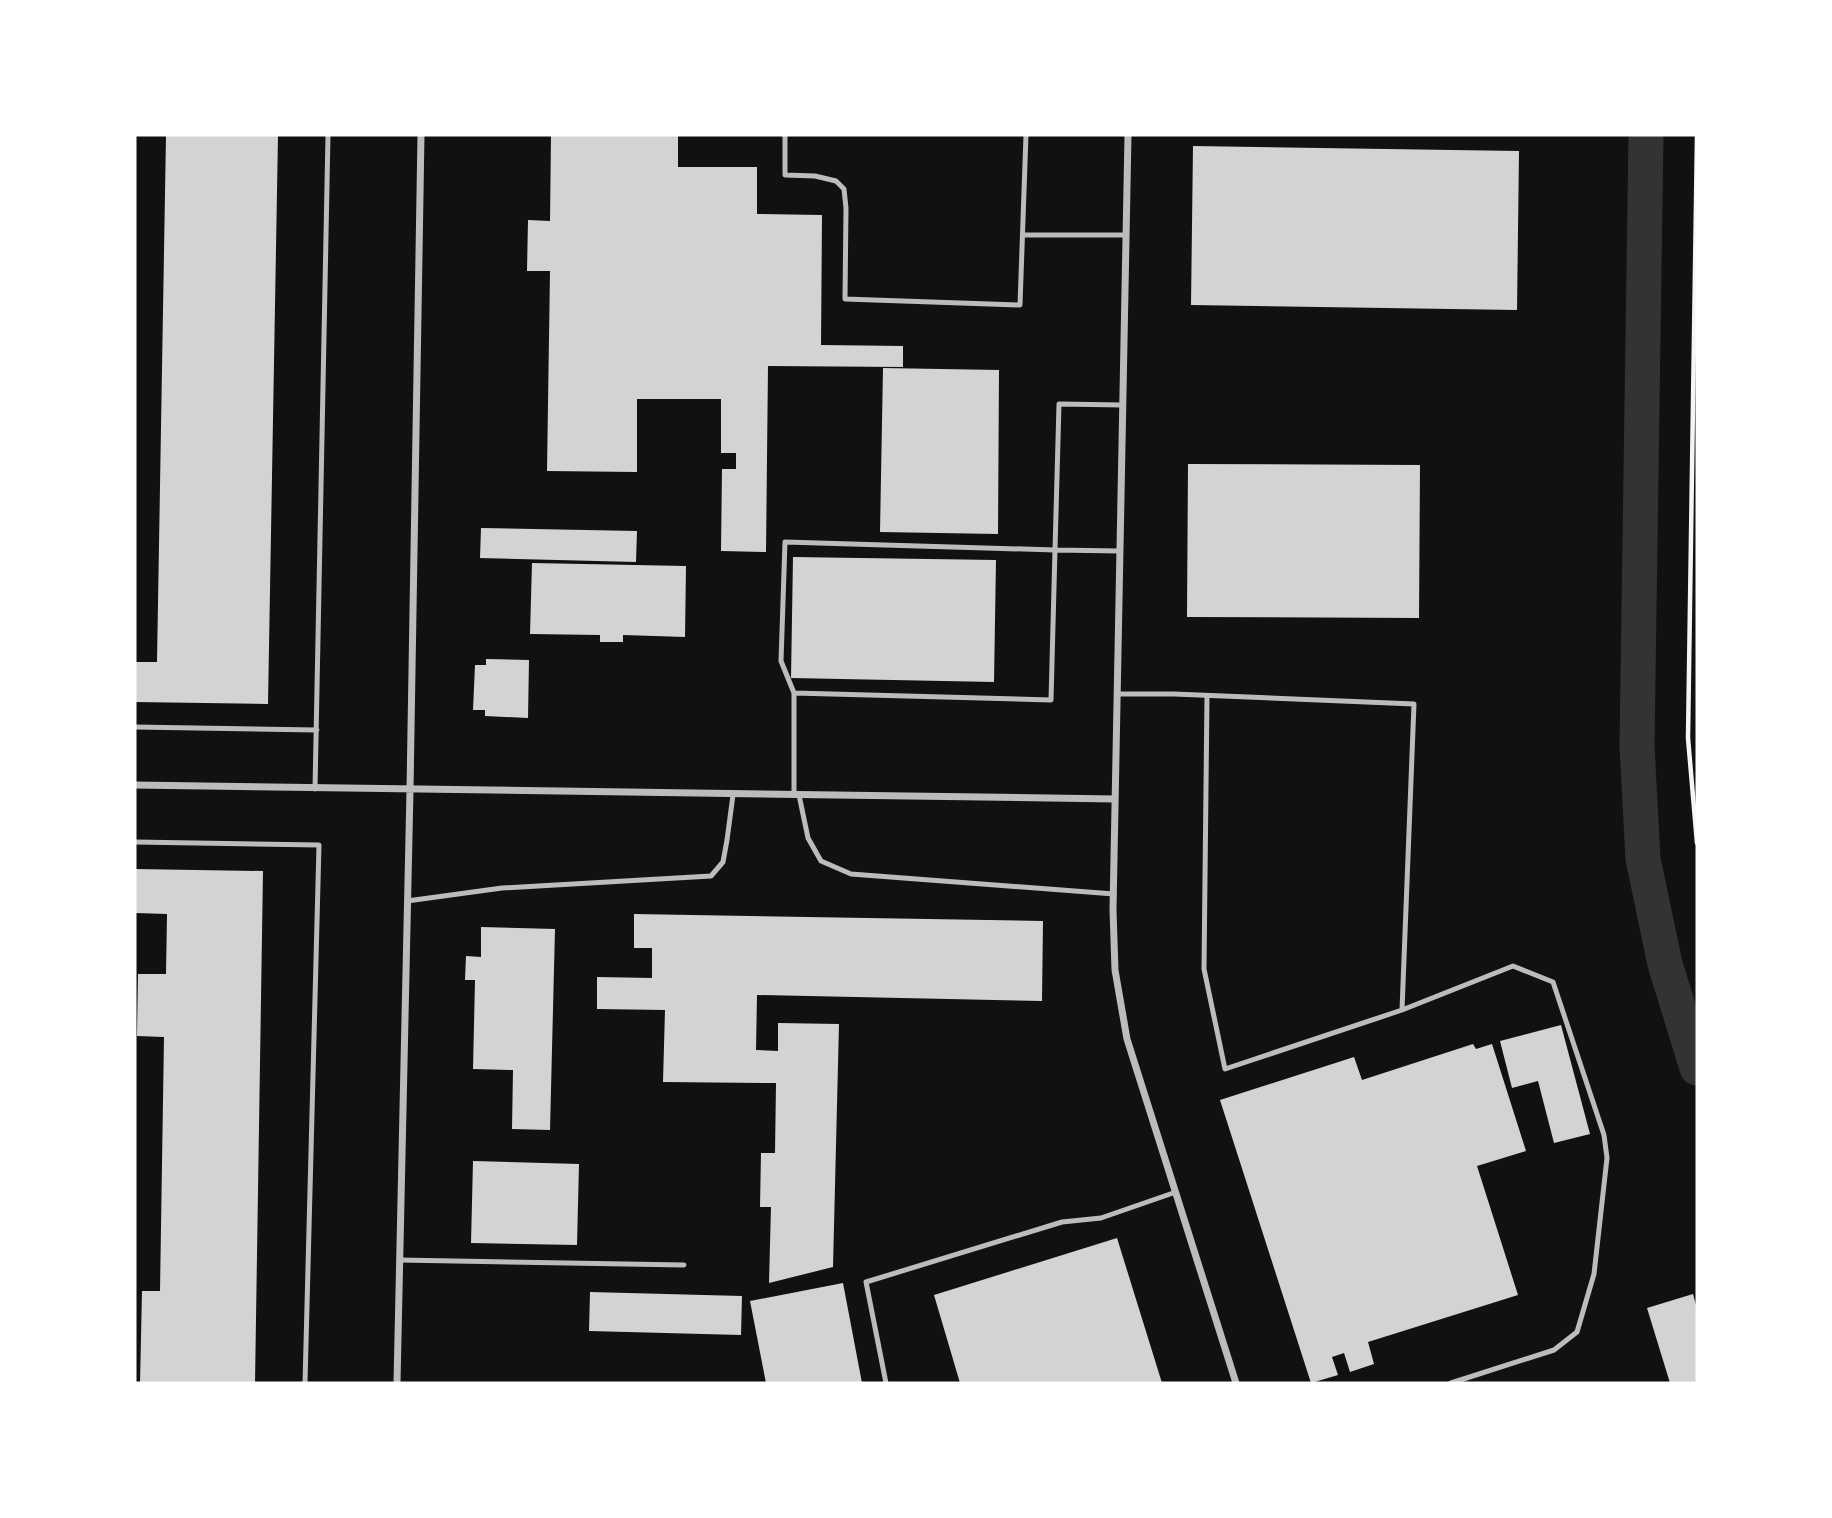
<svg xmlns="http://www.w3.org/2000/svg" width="1832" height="1518" font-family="'Public Sans',sans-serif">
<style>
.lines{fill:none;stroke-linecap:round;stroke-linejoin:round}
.canal{stroke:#333;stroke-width:35}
.building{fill:#d3d3d3}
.path{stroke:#f5f5f5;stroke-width:4.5}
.service{stroke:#bcbcbc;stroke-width:5}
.minor{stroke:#bcbcbc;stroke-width:7}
</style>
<rect width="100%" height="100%" fill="#111"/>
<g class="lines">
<path class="canal" d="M1646,135L1637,746L1643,859L1665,964L1697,1068"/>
</g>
<path class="building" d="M166,135H278L268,704L135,702V662H157Z
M551,135H678V167H757V214L822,215L821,345L903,346V367L768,366L766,552L721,551L722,469H736V453H721V399H637V472L547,471L550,271H527L528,220L550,221Z
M1193,146L1519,151L1517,310L1191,305Z
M883,368L999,370L998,534L880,532Z
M1188,464L1420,465L1419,618L1187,617Z
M481,528L637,531L636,562L480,558Z
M793,557L996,560L994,682L791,678Z
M532,563L686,566L685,637L623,635V642H600V635L530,634Z
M486,659L529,660L528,718L485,716V710H473L475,665H486Z
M135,869L263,871L255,1383H140L142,1291H160L164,1037L137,1036L138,974H166L167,914L135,913Z
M634,914L1043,921L1042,1001L757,995L756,1050L778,1051V1023L839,1024L833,1267L769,1283L771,1207H760L761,1153H775L776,1083L663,1082L665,1010L597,1009V977L652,978V948H634Z
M481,927L555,929L550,1130L512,1129L513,1070L473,1069L475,980H465L466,956L481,957Z
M1561,1025L1590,1134L1554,1143L1538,1081L1512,1088L1500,1041Z
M1473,1044L1476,1049L1492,1044L1526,1151L1477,1166L1518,1295L1368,1342L1374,1364L1350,1372L1344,1353L1332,1357L1338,1375L1311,1383L1220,1100L1354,1057L1362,1080Z
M473,1161L579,1164L577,1245L471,1243Z
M1117,1238L1162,1383H960L934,1295Z
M843,1283L862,1383H766L750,1301Z
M590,1292L742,1296L741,1335L589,1331Z
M1693,1294L1697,1309V1383H1670L1647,1308Z"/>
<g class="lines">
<path class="path" d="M1697,135L1688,738L1697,843"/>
<path class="service" d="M785,135V175L815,176L836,181L844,189L846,208L845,299L1020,305L1026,135
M1023,235H1126
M794,693L781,661L785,542L1055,550L1059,404L1123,405
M1118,694H1174L1414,704L1402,1010L1225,1069L1204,969L1207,696
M135,727L317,730
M315,789L328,135
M794,795V693L1051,700L1055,550L1120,551
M799,795L808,838L821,861L851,874L1114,894
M135,842L319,845L305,1383
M407,901L502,888L711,876L723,862L727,840L733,795
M1402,1010L1513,966L1553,982L1604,1135L1607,1158L1594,1274L1577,1332L1554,1350L1451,1383
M399,1260L684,1265
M886,1383L866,1282L1062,1222L1101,1218L1176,1192"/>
<path class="minor" d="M1128,135L1113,910L1115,970L1127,1039L1236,1383
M135,785L1115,799
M397,1383L410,790L421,135"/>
</g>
<rect width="1832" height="1518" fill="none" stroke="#ffffff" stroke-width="273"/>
</svg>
